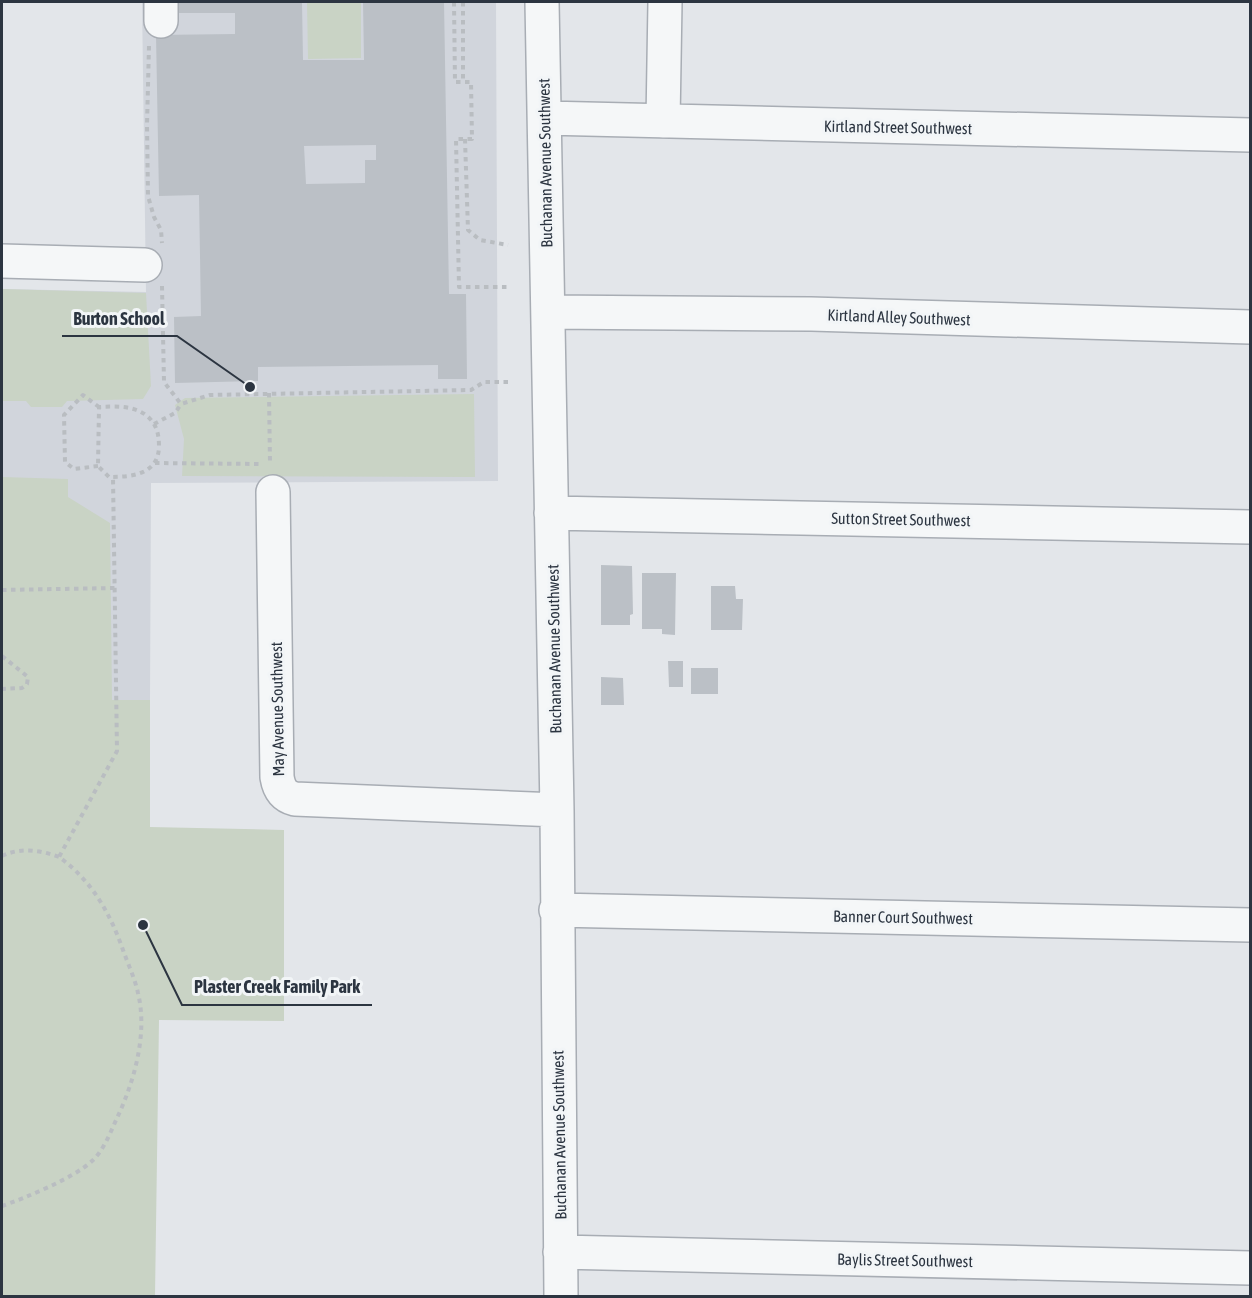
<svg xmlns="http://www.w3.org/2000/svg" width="1252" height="1298" font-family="'Asap Condensed',sans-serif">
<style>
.built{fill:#d1d5dc}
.park{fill:#c9d3c5}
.building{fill:#bbc0c6;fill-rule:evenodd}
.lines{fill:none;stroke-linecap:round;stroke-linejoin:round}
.minor-casing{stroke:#a8adb4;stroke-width:36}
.path{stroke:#b9bdc1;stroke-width:4;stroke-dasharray:4.5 4.5;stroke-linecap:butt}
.minor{stroke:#f5f7f8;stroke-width:33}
.labels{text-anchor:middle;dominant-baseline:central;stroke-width:6;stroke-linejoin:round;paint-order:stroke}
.street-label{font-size:16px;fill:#2c3541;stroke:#f2f5f7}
.leader{fill:none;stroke:#2c3541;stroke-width:2}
.callout-dot{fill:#2c3541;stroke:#f2f5f7;stroke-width:2}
.callout-label{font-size:18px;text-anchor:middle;font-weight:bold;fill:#2c3541;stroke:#f2f5f7;stroke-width:6;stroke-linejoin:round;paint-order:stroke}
</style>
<rect width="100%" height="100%" fill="#e3e6ea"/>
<path class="built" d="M142,2H496L498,481L151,483L150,700H58L2,592V289L146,292Z"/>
<path class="park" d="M307,2H361V58L308,59Z
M2,289L146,293L151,386L143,399L67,401L62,407H31L26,401H2Z
M474,394L475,477L182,476L184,439L175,405L185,398Z
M2,477L68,479V497L110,523L112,700H150V827L284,830V1021L159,1020L155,1296H2Z"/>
<path class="building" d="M179,2H302L303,60H364L363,2H444L449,294H466L467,379H438V365L258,367V381L175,383L174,317L201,316L199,195L159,196L156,35L235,34V13H179ZM376,145V160H365V183L306,184L304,146Z
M601,565L632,566L633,614L630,615V625H601Z
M642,573H676L675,635L662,634V629H642Z
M711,586H735L736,599H743L742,630H711Z
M668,661H683V687H669Z
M691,668H718V694H691Z
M601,677L623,678L624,705H601Z"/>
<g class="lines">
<g class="minor-casing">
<path id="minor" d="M161,2V21
M542,2L557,810L561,1296
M545,118L1250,135
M663,121L665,2
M2,261L145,265
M548,312L811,314L1250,327
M273,492L277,777C279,789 283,796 295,799L557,810
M551,513L1250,527
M556,910L1250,925
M560,1252L1250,1268"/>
</g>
<path class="path" d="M454,2L455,82H471L472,139H456L459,287H509
M463,2V82
M149,46L147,125L148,196L154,217L161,230L162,243
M465,139L468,230L480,240L508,245
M162,286L164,382L181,404L210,395L471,390L484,382H510
M269,393L270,463
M154,424C158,431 159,438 159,447C158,475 131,477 109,477L98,466L99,407C119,406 142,405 154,424L175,413L181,404
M155,463L262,464
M98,466L74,469L65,462L64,415L83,395L99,407
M2,590L115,588
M2,656L28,677L27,684L22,688L2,689
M2,856C21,847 40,850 59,857
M2,1206C25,1198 74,1178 92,1161C104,1150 110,1133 117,1118C134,1082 148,1034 138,993C135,979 128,964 123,950C110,913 92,881 59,857L117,751L113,477"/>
<use href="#minor" class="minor"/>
</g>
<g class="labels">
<g class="street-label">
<text transform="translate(898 127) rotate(1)">Kirtland Street Southwest</text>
<text transform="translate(545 163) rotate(-91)">Buchanan Avenue Southwest</text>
<text transform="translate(899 317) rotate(2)">Kirtland Alley Southwest</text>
<text transform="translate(901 519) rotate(1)">Sutton Street Southwest</text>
<text transform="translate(554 649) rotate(-91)">Buchanan Avenue Southwest</text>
<text transform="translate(277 709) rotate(-91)">May Avenue Southwest</text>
<text transform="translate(903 917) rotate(1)">Banner Court Southwest</text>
<text transform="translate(559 1135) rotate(-91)">Buchanan Avenue Southwest</text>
<text transform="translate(905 1260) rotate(1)">Baylis Street Southwest</text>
</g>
</g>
<path class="leader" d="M250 387L177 336H62M143 925L182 1005H372"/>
<g class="callout-dot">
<circle cx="250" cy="387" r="6"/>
<circle cx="143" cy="925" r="6"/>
</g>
<g class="callout-label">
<text x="119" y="325">Burton School</text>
<text x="277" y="993">Plaster Creek Family Park</text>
</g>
<rect width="1252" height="1298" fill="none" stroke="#2c3541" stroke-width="6"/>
</svg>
